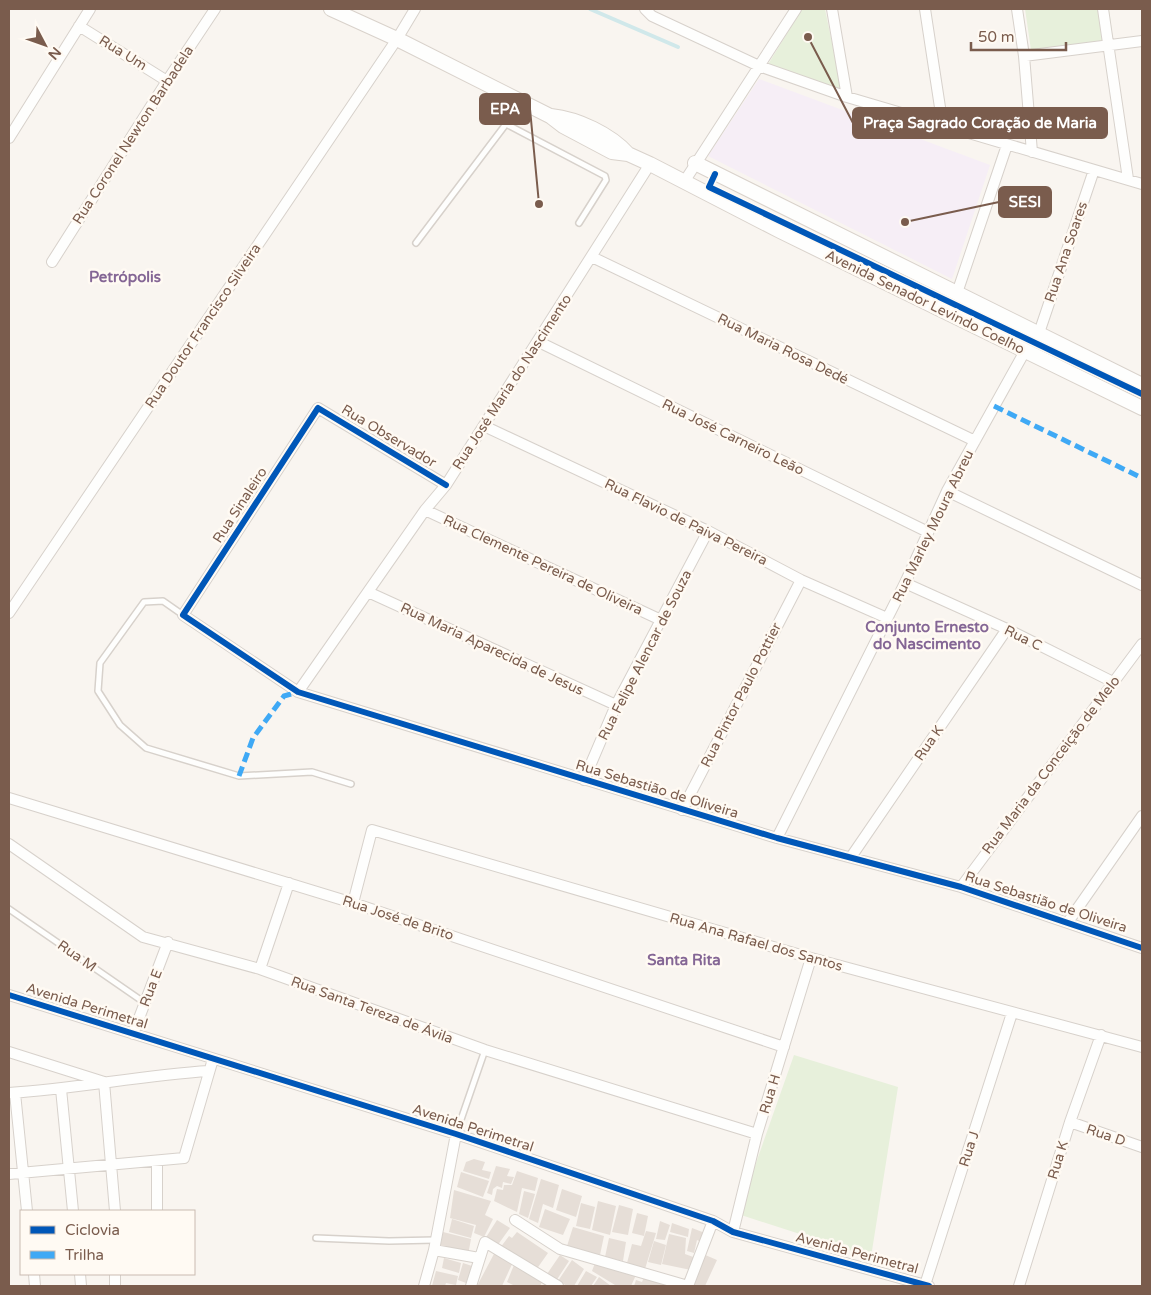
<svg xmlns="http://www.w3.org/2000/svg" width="1151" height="1295" font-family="'Varela Round',sans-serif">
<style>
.education{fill:#f6eef6}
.green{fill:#e7f0db}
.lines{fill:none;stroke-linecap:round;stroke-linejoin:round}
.stream{stroke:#d0e8ea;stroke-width:4}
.building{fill:#e6ded7}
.lane-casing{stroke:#d7d1cb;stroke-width:8}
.street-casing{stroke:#d7d1cb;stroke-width:12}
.secondary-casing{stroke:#d9d2cb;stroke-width:16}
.lane{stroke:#fefefd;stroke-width:5}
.street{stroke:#fefefd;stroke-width:10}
.secondary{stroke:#fefefd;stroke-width:14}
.quiet{stroke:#3fa9f5;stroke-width:5;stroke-dasharray:10 5;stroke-linecap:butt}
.cycleway-casing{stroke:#fffaf3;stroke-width:9}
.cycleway{stroke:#0057b8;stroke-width:6}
.labels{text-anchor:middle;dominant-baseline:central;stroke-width:5;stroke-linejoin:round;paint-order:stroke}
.street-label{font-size:14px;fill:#7a5c4d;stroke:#fffaf3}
.neighbourhood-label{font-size:15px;font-weight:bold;fill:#846695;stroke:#fffaf3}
.leader{fill:none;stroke:#7a5c4d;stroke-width:2}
.callout-dot{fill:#7a5c4d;stroke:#fffaf3;stroke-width:2}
.callout{fill:#7a5c4d;stroke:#7a5c4d;stroke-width:2}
.callout-label{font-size:15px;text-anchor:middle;font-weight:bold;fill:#fff}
</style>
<rect width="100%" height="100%" fill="#f9f5f0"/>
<path class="education" d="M759,79L990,165L952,279L708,156Z"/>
<path class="green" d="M802,9H825L842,91L767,66Z
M1025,9H1109L1113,40L1031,50Z
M794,1055L898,1087L871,1257L738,1214Z"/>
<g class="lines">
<path class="stream" d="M590,9L678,47"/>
</g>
<path class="building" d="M474,1159L485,1162L482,1170L491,1172L489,1179L463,1171L466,1162Z
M496,1166L510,1169L507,1176L514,1177L511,1184L503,1182L502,1188L497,1186L493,1189L492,1195L487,1193Z
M517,1171L538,1178L535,1191L522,1188L517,1212L494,1201L497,1189L503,1190L504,1185H512Z
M461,1172L489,1181L483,1197L457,1187Z
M541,1179L559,1185L553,1208L543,1204L538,1223L529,1219Z
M562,1189L582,1196L576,1217L556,1210Z
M454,1190L491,1201L485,1215L493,1219L484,1237L474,1233L476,1225L450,1218Z
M524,1191L535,1194L528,1218L519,1214Z
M598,1201L616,1206L610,1235L592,1230Z
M581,1203L595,1207L590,1229L576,1226Z
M619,1205L633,1209L628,1235L612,1232Z
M545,1209L570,1219L563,1235L539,1227Z
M637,1213L648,1216L644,1236L632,1233Z
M452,1219L474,1226L471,1238L449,1232Z
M497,1220L510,1228L497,1246L485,1239Z
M660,1221L670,1225L665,1240L656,1239Z
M672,1223L689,1229L688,1237L670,1232Z
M573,1227L604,1236L600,1255L567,1246Z
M692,1228L705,1233L701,1242L697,1240L694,1253L687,1251Z
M646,1231L656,1233L645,1269L627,1263L632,1244L641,1246Z
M443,1232L471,1239L468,1255L440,1248Z
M517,1232L548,1253L536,1270L500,1248L509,1236L512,1238Z
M669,1234L686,1238L685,1254L696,1258L691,1270L662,1264Z
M609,1238L626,1242L623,1261L605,1257Z
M654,1241L666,1245L661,1265L648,1262Z
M495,1252L513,1262L502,1286H477Z
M703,1254L717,1260L705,1286H692Z
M560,1255L569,1261L556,1281L547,1274Z
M444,1258L461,1263L459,1273L442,1268Z
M572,1260L584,1269L574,1286H567L558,1281Z
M463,1263L472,1266L466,1283L458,1280Z
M595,1263L636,1275L631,1286L615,1285L592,1271Z
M514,1265L543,1280L540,1286H515L507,1282Z
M436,1271L458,1276L456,1285L446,1283L445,1286H432Z
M586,1271L597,1277L591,1286H577Z
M599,1277L611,1286H593Z
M644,1277L676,1286H634L636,1280L642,1282Z"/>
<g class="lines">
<g class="lane-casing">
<path id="lane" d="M506,124L605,176L606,180L579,223
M416,243L506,124L504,95
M183,615L163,601L144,602L100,663L98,691L120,725L146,748L239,776L312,772L351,784
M9,909L145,1003
M456,1134L485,1050
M316,1238L389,1241L435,1240"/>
</g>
<g class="street-casing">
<path id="street" d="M645,9L652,16L759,66L847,97L1142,184
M832,9L847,97
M925,9L943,127
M1017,9L1024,56L1032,152
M1103,9L1128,179
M79,26L167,81
M1024,56L1142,41
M9,138L90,9
M684,182L796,9
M592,257L975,441
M52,262L167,81L215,9
M957,293L1007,145
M1039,333L1094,170
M539,342L928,532
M484,426L708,531L801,580L887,618
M446,485L318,408L183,615L298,692L777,838L961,887L1142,948
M947,491L1142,585
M425,510L661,620
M905,583L1007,629L1113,682
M368,592L616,705
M9,613L397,39L415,9
M298,692L425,510L446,485L650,164
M584,780L616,705L708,531
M9,798L353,903L784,1047
M682,810L801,580
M777,838L905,583L947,491L1025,351
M9,844L143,937L260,969L485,1050L757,1134
M851,857L1007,629
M961,887L1142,644
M353,903L372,830L811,958L1142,1047
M1068,922L1142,816
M260,969L289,883
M9,995L456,1134L713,1221L733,1232L929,1286
M133,1034L168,942
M9,1052L104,1082L115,1211
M61,1089L73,1211
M9,1093C76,1089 142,1075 209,1071
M15,1093L27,1211
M1070,1122L1142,1147
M157,1161V1211
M9,1174L184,1158L213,1059
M515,1220L560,1249L688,1286
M733,1232L757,1134L811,958
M434,1250L479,1258
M34,1274L35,1286
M80,1274L81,1286
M925,1285L1012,1013
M115,1286V1274
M424,1286L434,1250L456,1134
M471,1286L485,1242L558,1286
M688,1286L713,1221
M1019,1286L1070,1122L1101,1035"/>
</g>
<g class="secondary-casing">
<path id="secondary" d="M331,9L397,39L550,116L563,126L612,152L628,154L650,164L780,231L1142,408
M551,116C578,119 610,134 628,154
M695,163L1142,385"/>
</g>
<use href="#lane" class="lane"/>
<use href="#street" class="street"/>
<use href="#secondary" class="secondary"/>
<path class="quiet" d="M994,406L1142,478
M239,776L253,738L284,696L298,692"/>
<g class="cycleway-casing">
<path id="cycleway" d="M715,174L709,187L1142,394
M446,485L318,408L183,615L298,692L777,838L961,887L1142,948
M9,995L456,1134L713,1221L733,1232L929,1286"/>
</g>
<use href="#cycleway" class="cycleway"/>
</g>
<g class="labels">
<g class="street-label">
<text transform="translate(123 53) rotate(32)">Rua Um</text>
<text transform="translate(133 135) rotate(-57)">Rua Coronel Newton Barbadela</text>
<text transform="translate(1066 252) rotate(-71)">Rua Ana Soares</text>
<text transform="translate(925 302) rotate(26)">Avenida Senador Levindo Coelho</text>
<text transform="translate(203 326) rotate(-56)">Rua Doutor Francisco Silveira</text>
<text transform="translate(783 349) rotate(26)">Rua Maria Rosa Dedé</text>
<text transform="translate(512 382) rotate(-57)">Rua José Maria do Nascimento</text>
<text transform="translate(389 436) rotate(31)">Rua Observador</text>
<text transform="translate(733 437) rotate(26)">Rua José Carneiro Leão</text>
<text transform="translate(240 505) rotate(-57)">Rua Sinaleiro</text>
<text transform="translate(686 522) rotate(26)">Rua Flavio de Paiva Pereira</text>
<text transform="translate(933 526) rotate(-64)">Rua Marley Moura Abreu</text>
<text transform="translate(543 565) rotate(25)">Rua Clemente Pereira de Oliveira</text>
<text transform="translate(1023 638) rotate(26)">Rua C</text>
<text transform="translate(492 649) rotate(25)">Rua Maria Aparecida de Jesus</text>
<text transform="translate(645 655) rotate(-63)">Rua Felipe Alencar de Souza</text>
<text transform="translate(741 695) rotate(-63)">Rua Pintor Paulo Pottier</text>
<text transform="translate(929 743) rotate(-55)">Rua K</text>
<text transform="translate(1051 765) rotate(-53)">Rua Maria da Conceição de Melo</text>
<text transform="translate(657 789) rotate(17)">Rua Sebastião de Oliveira</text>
<text transform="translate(1046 902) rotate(18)">Rua Sebastião de Oliveira</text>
<text transform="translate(398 918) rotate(18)">Rua José de Brito</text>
<text transform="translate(756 942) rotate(16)">Rua Ana Rafael dos Santos</text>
<text transform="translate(77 956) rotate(35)">Rua M</text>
<text transform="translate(151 988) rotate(-69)">Rua E</text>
<text transform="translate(87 1006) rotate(17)">Avenida Perimetral</text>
<text transform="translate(372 1010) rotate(20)">Rua Santa Tereza de Ávila</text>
<text transform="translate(770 1094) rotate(-73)">Rua H</text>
<text transform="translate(473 1128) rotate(18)">Avenida Perimetral</text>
<text transform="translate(1106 1135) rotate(19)">Rua D</text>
<text transform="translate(969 1149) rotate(-72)">Rua J</text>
<text transform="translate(1058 1160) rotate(-73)">Rua K</text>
<text transform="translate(857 1253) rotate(15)">Avenida Perimetral</text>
</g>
<g class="neighbourhood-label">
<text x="125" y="277">Petrópolis</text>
<text x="927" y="627">Conjunto Ernesto<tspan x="927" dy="17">do Nascimento</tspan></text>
<text x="684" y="960">Santa Rita</text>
</g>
</g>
<path class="leader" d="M539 204L530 109M808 37L853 123M905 222L999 202"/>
<g class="callout-dot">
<circle cx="539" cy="204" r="5"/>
<circle cx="808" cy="37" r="5"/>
<circle cx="905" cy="222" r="5"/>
</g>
<g class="callout">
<rect x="480" y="94" width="50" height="30" rx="5"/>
<rect x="853" y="108" width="254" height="30" rx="5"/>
<rect x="999" y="187" width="52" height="30" rx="5"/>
</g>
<g class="callout-label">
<text x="505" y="114">EPA</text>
<text x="980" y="128">Praça Sagrado Coração de Maria</text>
<text x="1025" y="207">SESI</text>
</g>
<rect width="1151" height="1295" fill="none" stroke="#7a5c4d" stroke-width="20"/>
<rect x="20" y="1210" width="175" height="65" fill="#fffaf3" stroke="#cabbb1"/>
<rect x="30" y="1226" width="25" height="8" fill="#0057b8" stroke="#cabbb1"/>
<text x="65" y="1235" font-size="15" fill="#7a5c4d">Ciclovia</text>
<rect x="30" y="1251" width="25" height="8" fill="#3fa9f5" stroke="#cabbb1"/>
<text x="65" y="1260" font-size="15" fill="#7a5c4d">Trilha</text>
<g transform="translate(45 45) rotate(131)" stroke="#fffaf3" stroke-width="4" paint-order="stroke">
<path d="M0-4L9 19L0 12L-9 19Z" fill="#7a5c4d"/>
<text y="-8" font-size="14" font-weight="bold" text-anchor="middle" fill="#7a5c4d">N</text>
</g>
<path d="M971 42v8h95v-8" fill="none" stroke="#7a5c4d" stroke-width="2.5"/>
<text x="978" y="42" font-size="15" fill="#7a5c4d" stroke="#fffaf3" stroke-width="4" paint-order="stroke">50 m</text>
</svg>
